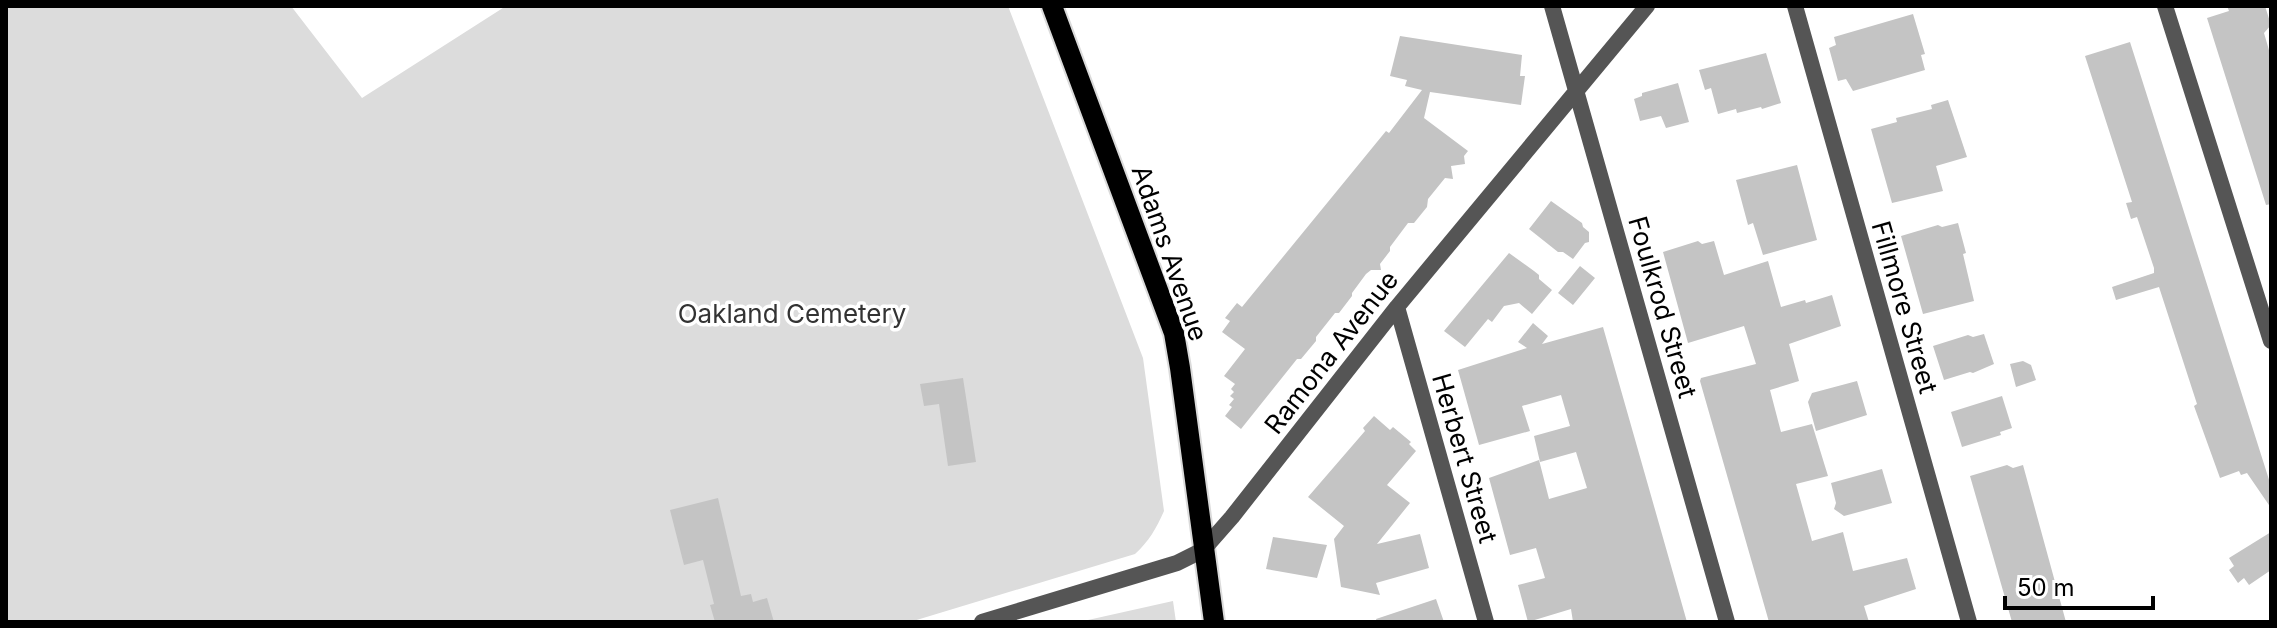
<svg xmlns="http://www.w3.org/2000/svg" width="2277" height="628" font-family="Inter,sans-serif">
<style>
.green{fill:#dcdcdc}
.building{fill:#c4c4c4}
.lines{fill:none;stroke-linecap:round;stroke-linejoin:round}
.primary-casing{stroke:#dbdbdb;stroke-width:24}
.minor{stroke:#555;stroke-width:16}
.primary{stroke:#000;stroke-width:20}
.labels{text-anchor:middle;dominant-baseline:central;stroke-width:7;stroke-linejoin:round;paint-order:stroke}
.street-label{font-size:26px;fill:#000;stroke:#fff}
.park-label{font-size:26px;fill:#333;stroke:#fff}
</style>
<rect width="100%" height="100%" fill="#fff"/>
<path class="green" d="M6,6H291L362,98L506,6H1008L1143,358L1164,511C1156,529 1149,541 1135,554L910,622H6Z
M1173,601L1176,622H1079Z"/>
<path class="building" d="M2227,6H2265L2271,25L2264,33L2271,57V204L2266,205L2207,18L2229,11Z
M1913,14L1925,54L1921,55L1925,70L1853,91L1846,79L1838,81L1829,48L1836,45L1834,37Z
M1400,36L1522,55L1520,76H1525L1521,105L1430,92L1424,118L1468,151L1464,156L1465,164L1451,166L1453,179L1445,178L1428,199L1427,207L1414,223H1408L1390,247V251L1380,264L1381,270H1371L1366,274L1352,293V296L1339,313H1335L1316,337V341L1301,359H1297L1241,429L1225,416L1232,407L1229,405L1234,399L1230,396L1234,392L1231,389L1235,384L1224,376L1245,349L1222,332L1230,321L1225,318L1237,303L1242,307L1386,131L1389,133L1422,90L1405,86L1407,80L1390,76Z
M2130,42L2271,486V508L2247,473L2241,475L2239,471L2220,478L2194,406L2197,404L2159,287L2116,300L2112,287L2154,273V268L2137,217L2131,219L2126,203L2132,202L2085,56Z
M1766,53L1781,103L1762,109L1761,107L1737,113L1736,109L1718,114L1711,88L1705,90L1699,70Z
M1678,83L1689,122L1666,128L1661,116L1640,121L1634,99L1642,96V93Z
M1948,100L1967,157L1936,166L1943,191L1892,203L1871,129L1897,122L1896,118L1932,109L1931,105Z
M1797,165L1817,240L1763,255L1753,223L1748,225L1736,180Z
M1551,201L1582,223L1583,227L1589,232V242L1585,243L1573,259L1563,252H1558L1529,229Z
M1958,223L1966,253L1963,254L1974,301L1923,314L1901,236L1938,225L1942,227Z
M1698,241L1702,244L1714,241L1724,275L1768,261L1781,307L1805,300L1806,303L1832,295L1841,326L1789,344L1799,381L1770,390L1781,432L1812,424L1828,476L1796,484L1812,541L1843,532L1853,571L1907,558L1916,589L1864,606L1869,622H1769L1700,381L1701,378L1756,364L1744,326L1688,343L1663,252Z
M1509,253L1534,271L1539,275V279L1552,290L1532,314L1519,303L1504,306L1492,322L1488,319L1465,347L1444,331Z
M1580,266L1595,278L1573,305L1558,293Z
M1533,323L1548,336L1542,344L1603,327L1687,622H1573L1571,609L1528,622L1518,585L1545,578L1536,548L1510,555L1489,478L1539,460L1549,499L1587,488L1576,452L1540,462L1534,436L1570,426L1561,395L1522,406L1530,431L1479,445L1458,370L1527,348L1518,342Z
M1984,334L1994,364L1973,373L1970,372L1944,380L1933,346L1968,335L1973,337Z
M2023,361L2031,365L2036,380L2016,387L2010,364Z
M963,378L976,462L948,466L939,404L924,406L920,384Z
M1857,381L1867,415L1816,431L1808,402L1812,393Z
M2002,396L2012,428L2000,432L2001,435L1962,447L1951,412Z
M1374,416L1390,430L1393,427L1411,442L1409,444L1416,451L1387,485L1410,503L1377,544L1420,534L1429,568L1376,583L1380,595L1341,587L1334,539L1344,526L1308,497L1365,431L1363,428Z
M2007,465L2013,468L2023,465L2066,622H2012L1970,476Z
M1882,469L1892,503L1844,516L1834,509L1836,503L1831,483Z
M718,498L741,596L751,594L753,602L767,598L774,622H715L710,605L714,604L703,560L684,565L670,510Z
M2271,532V570L2249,585L2244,578L2238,583L2229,570L2234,566L2229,558Z
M1273,537L1327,545L1317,578L1266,569Z
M1436,599L1444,622H1377L1376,619Z"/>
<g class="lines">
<g class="primary-casing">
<path id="primary" d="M1052,6L1174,333L1180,368L1214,622"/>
</g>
<path class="minor" d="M1552,6L1727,622
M1795,6L1969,622
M2165,6L2271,341
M1397,307L1486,622
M982,622L1177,563L1203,550L1232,517L1397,307L1647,6"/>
<use href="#primary" class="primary"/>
</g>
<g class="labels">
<g class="street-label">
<text transform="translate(1170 253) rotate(71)">Adams Avenue</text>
<text transform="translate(1663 307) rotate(74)">Foulkrod Street</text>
<text transform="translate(1905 307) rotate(74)">Fillmore Street</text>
<text transform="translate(1331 352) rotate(-52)">Ramona Avenue</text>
<text transform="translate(1465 458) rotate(74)">Herbert Street</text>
</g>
<g class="park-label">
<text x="792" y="313">Oakland Cemetery</text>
</g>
</g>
<rect width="2277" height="628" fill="none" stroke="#000000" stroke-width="16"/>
<path d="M2005 596v12h148v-12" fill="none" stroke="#000000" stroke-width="4"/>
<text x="2017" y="596" font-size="24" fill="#000000" stroke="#ffffff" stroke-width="6" paint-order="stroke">50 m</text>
</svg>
